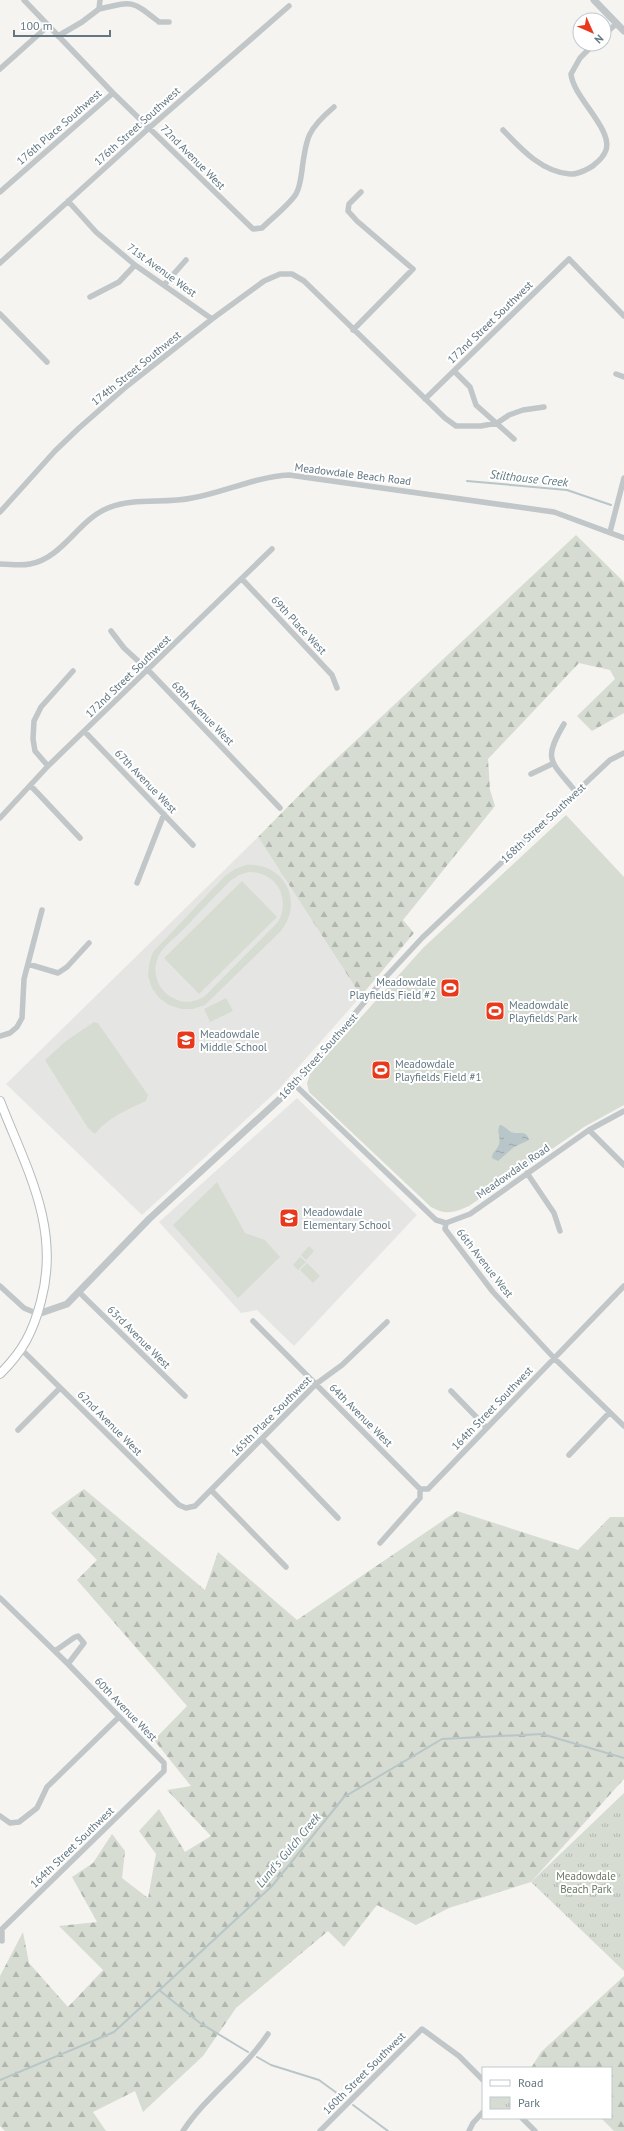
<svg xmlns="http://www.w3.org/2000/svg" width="624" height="2131" font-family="'PT Sans',sans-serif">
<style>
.built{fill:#e5e6e4}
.forest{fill:url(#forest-firs)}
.park{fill:url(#park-tufts)}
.pitch{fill:#d6dcd1;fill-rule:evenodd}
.water{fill:url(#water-ripples)}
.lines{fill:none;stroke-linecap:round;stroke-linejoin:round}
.stream{stroke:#b8c6c9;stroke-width:2}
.secondary-casing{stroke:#b3babd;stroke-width:10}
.minor{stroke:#c1c6c8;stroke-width:5.5}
.tertiary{stroke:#c1c6c8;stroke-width:7}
.secondary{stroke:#fff;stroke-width:8}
.labels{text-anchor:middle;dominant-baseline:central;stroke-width:4;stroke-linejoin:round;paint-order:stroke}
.street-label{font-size:11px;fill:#627782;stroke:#fff}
.poi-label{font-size:11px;fill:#627782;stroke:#fff;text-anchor:start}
.park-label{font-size:11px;fill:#687961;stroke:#fff}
.water-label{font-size:12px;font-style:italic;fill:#5e7a80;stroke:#fff}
</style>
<defs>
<pattern id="forest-firs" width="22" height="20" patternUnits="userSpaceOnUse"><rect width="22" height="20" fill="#d6dcd1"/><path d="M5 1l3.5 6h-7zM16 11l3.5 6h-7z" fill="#b1b7af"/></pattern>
<pattern id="park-tufts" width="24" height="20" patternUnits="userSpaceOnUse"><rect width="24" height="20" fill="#d6dcd1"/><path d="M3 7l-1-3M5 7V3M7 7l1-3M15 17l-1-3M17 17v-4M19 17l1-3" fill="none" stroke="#b1b7af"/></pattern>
<pattern id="water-ripples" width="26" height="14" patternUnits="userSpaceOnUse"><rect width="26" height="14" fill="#b8c6c9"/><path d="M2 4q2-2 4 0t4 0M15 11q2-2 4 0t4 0" fill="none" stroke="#99a6a9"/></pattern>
</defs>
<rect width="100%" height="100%" fill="#f5f4f0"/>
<path class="built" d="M258,837L361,996L279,1089L142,1215L6,1084Z
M297,1098L417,1215L294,1346L257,1310L241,1313L159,1222Z"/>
<path class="forest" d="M576,535L624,582V713L592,731L577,716L615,679L610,670L579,663L488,759L490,790L495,806L403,920L414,933L361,996L258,837L319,775Z
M84,1489L205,1590L218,1552L297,1620L457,1511L578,1550L610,1517H624V1779L531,1882L449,1908L416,1925L377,1905L344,1947L328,1931L236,2008L203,2056L143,2112L135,2091L93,2112L106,2131H5L0,2126V1976L23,1932L29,1963L68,2007L103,1970L59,1926L97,1922L72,1877L93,1863L112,1834L125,1851L122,1878L148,1898L156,1854L139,1831L159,1809L185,1852L211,1836L167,1790L191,1786L154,1740L187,1706L77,1580L97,1560L51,1513Z
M624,1976V2131H614L601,2118H611V2068H531L541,2052Z"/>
<path class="park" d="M624,1793V1971L531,1882Z"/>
<path class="pitch" d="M566,815L624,877V1105L584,1127L469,1206C454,1213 445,1215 431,1207L309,1092L307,1083L310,1074L423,948Z
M246,865C285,862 305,903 280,932L205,1005L193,1009H181L169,1005L159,998L152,988L148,976L149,964L153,952L225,876L235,869ZM249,872C277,872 291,899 278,922L205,996C194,1003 182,1004 171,997C157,989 152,972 158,957C163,947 173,939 181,932C197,915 213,898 230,881L239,875Z
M242,881L277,917L199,994L164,958Z
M226,998L233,1011L210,1022L204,1009Z
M94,1022L98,1023L148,1095L146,1101C127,1110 108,1117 95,1134L88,1128L45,1060L66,1041Z
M217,1182L245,1233L265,1240L280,1257L238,1298L173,1225Z
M309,1246L314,1251L306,1260L301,1255Z
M300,1257L306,1262L298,1270L293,1265Z
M307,1263L320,1276L313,1283L300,1270Z"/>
<path class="water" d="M500,1125C505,1126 506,1129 511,1132C518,1135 527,1129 529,1140L514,1147L498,1161L492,1158C492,1151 497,1151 499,1144C501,1137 496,1131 500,1125Z"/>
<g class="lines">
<path class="stream" d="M467,481L567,490L611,505
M159,1990L200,2023L248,2052
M257,2057L271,2065L319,2080L345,2099
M0,2080L114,2032L272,1886L344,1797L442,1739L542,1734L624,1758
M353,2105L388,2131"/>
<g class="secondary-casing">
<path id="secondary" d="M0,1101C26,1168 61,1227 41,1301C33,1332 23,1351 0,1374"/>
</g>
<path class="minor" d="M24,0L113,93L253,229L262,228C272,218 289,205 296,194C300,187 301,177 302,170C306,137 308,129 334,107
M99,9C134,1 131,0 159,22H169
M604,35L617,23
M58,36L82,22L99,9L100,0
M0,69L48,26
M503,130C521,149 542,172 570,174C577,175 591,168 595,164C600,160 604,156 606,150C613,129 573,97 571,74L580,58L594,44
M0,192L113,93
M68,201L96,232L135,265L212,319
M0,263L149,128L289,6
M164,285L186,260
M90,297L119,282L135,265
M0,314L47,362
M353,330L413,269L357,221L348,211L349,204L361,192
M454,371L470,387L476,405L514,439
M616,374L624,377
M425,399L569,259L624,316
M0,512L55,451L79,428L127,386L212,319L264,281L280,274H292L304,281L445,418L456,426H481L497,423L509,415L523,410L544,407
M610,532L624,478
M0,564C10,564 20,566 30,564C63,558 78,520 108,508C134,497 165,504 192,498C225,492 255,477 289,475L554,512L624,538
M242,579L332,675L337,688
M111,631L124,648L148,670L280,808
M564,724C542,761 551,761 576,792
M85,732L193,845
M48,766L35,751L33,739L34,721L41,707L73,671
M531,774L552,764
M31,786L80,838
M0,818L48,766L272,549
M137,883L164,814
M28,964L58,973L67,967L89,943
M0,1036L10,1033L17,1027L22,1018L24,979L42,910
M589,1130L624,1165
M527,1173L554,1213L560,1231
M446,1223L436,1220L295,1085L383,980L422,938L576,792L610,760L624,753
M446,1223L445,1229L493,1292L554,1358L624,1426
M446,1223L470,1214L589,1130L624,1111
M0,1286L24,1308L38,1314
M79,1292L185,1396
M253,1321L420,1489
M22,1350L179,1505L186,1508L195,1506L316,1384L342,1365L387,1322
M451,1391L486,1427
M18,1430L60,1388
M262,1439L338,1518
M569,1455L609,1413
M211,1490L286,1567
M380,1543L420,1498V1489H428L624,1286
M0,1598L68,1664L164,1763V1771L2,1929V1941
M55,1651L75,1637L78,1636L84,1643L68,1664
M0,1816L10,1823L19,1822L37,1808L47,1787L119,1717
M522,2118L535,2131
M183,2131C207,2095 244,2070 268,2034
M320,2131L422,2029L459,2056L483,2080
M469,2131L473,2123L483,2112"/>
<path class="tertiary" d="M594,0L624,31
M38,1314L67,1304L149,1219L295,1085"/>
<use href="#secondary" class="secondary"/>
</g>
<defs>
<g id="stadium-square" transform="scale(1)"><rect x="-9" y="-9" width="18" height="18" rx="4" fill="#e9391c" stroke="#fff"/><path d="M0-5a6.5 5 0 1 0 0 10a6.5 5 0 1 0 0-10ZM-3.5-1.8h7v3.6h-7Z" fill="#fff"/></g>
<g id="school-square" transform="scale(1)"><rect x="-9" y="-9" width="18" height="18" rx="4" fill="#e9391c" stroke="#fff"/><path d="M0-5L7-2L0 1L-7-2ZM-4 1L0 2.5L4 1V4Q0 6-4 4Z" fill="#fff"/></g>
</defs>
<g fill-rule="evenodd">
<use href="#stadium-square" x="450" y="988"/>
<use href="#stadium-square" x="495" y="1011"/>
<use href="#school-square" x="186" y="1040"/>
<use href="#stadium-square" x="381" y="1070"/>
<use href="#school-square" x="289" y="1218"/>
</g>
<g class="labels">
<g class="street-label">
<text transform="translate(137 126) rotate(-42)">176th Street Southwest</text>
<text transform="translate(59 127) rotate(-41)">176th Place Southwest</text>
<text transform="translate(193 157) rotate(45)">72nd Avenue West</text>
<text transform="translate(162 270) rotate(36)">71st Avenue West</text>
<text transform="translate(490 322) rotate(-44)">172nd Street Southwest</text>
<text transform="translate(136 368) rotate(-39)">174th Street Southwest</text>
<text transform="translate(353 474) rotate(7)">Meadowdale Beach Road</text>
<text transform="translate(299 625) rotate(47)">69th Place West</text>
<text transform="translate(128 676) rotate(-44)">172nd Street Southwest</text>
<text transform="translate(203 713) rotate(46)">68th Avenue West</text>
<text transform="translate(146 781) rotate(46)">67th Avenue West</text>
<text transform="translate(543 823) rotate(-43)">168th Street Southwest</text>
<text transform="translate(318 1056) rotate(-48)">168th Street Southwest</text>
<text transform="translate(513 1171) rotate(-35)">Meadowdale Road</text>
<text transform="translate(485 1263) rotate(52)">66th Avenue West</text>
<text transform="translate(139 1337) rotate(45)">63rd Avenue West</text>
<text transform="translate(492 1408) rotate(-46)">164th Street Southwest</text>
<text transform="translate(361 1415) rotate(45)">64th Avenue West</text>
<text transform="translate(271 1416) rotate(-45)">165th Place Southwest</text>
<text transform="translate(110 1423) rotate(45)">62nd Avenue West</text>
<text transform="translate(126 1709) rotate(46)">60th Avenue West</text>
<text transform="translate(72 1847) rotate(-44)">164th Street Southwest</text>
<text transform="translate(364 2073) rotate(-45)">160th Street Southwest</text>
</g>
<g class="poi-label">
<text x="436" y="982" text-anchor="end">Meadowdale<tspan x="436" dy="13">Playfields Field #2</tspan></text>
<text x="509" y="1005">Meadowdale<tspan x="509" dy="13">Playfields Park</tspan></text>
<text x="200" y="1034">Meadowdale<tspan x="200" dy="13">Middle School</tspan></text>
<text x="395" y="1064">Meadowdale<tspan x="395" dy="13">Playfields Field #1</tspan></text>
<text x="303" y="1212">Meadowdale<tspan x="303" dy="13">Elementary School</tspan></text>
</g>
<g class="park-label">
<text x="586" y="1876">Meadowdale<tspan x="586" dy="13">Beach Park</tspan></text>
</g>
<g class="water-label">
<text transform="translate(529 478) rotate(6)">Stilthouse Creek</text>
<text transform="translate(288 1850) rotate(-50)">Lund's Gulch Creek</text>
</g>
</g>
<rect x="482" y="2067" width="130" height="52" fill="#ffffff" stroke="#c0c9cd"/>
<rect x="490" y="2080" width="20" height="6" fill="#ffffff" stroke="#c0c9cd"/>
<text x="518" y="2087" font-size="12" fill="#627782">Road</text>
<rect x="490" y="2097" width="20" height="12" fill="url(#park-tufts)" stroke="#c0c9cd"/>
<text x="518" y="2107" font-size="12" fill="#627782">Park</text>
<g transform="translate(592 32) rotate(135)"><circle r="19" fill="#ffffff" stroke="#c0c9cd"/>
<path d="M0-3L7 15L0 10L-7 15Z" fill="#e9391c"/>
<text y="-6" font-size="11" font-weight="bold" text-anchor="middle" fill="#627782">N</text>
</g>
<path d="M14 30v6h96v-6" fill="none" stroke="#627782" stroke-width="2"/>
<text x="20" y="30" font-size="12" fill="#627782" stroke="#ffffff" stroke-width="3" paint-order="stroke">100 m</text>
</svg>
